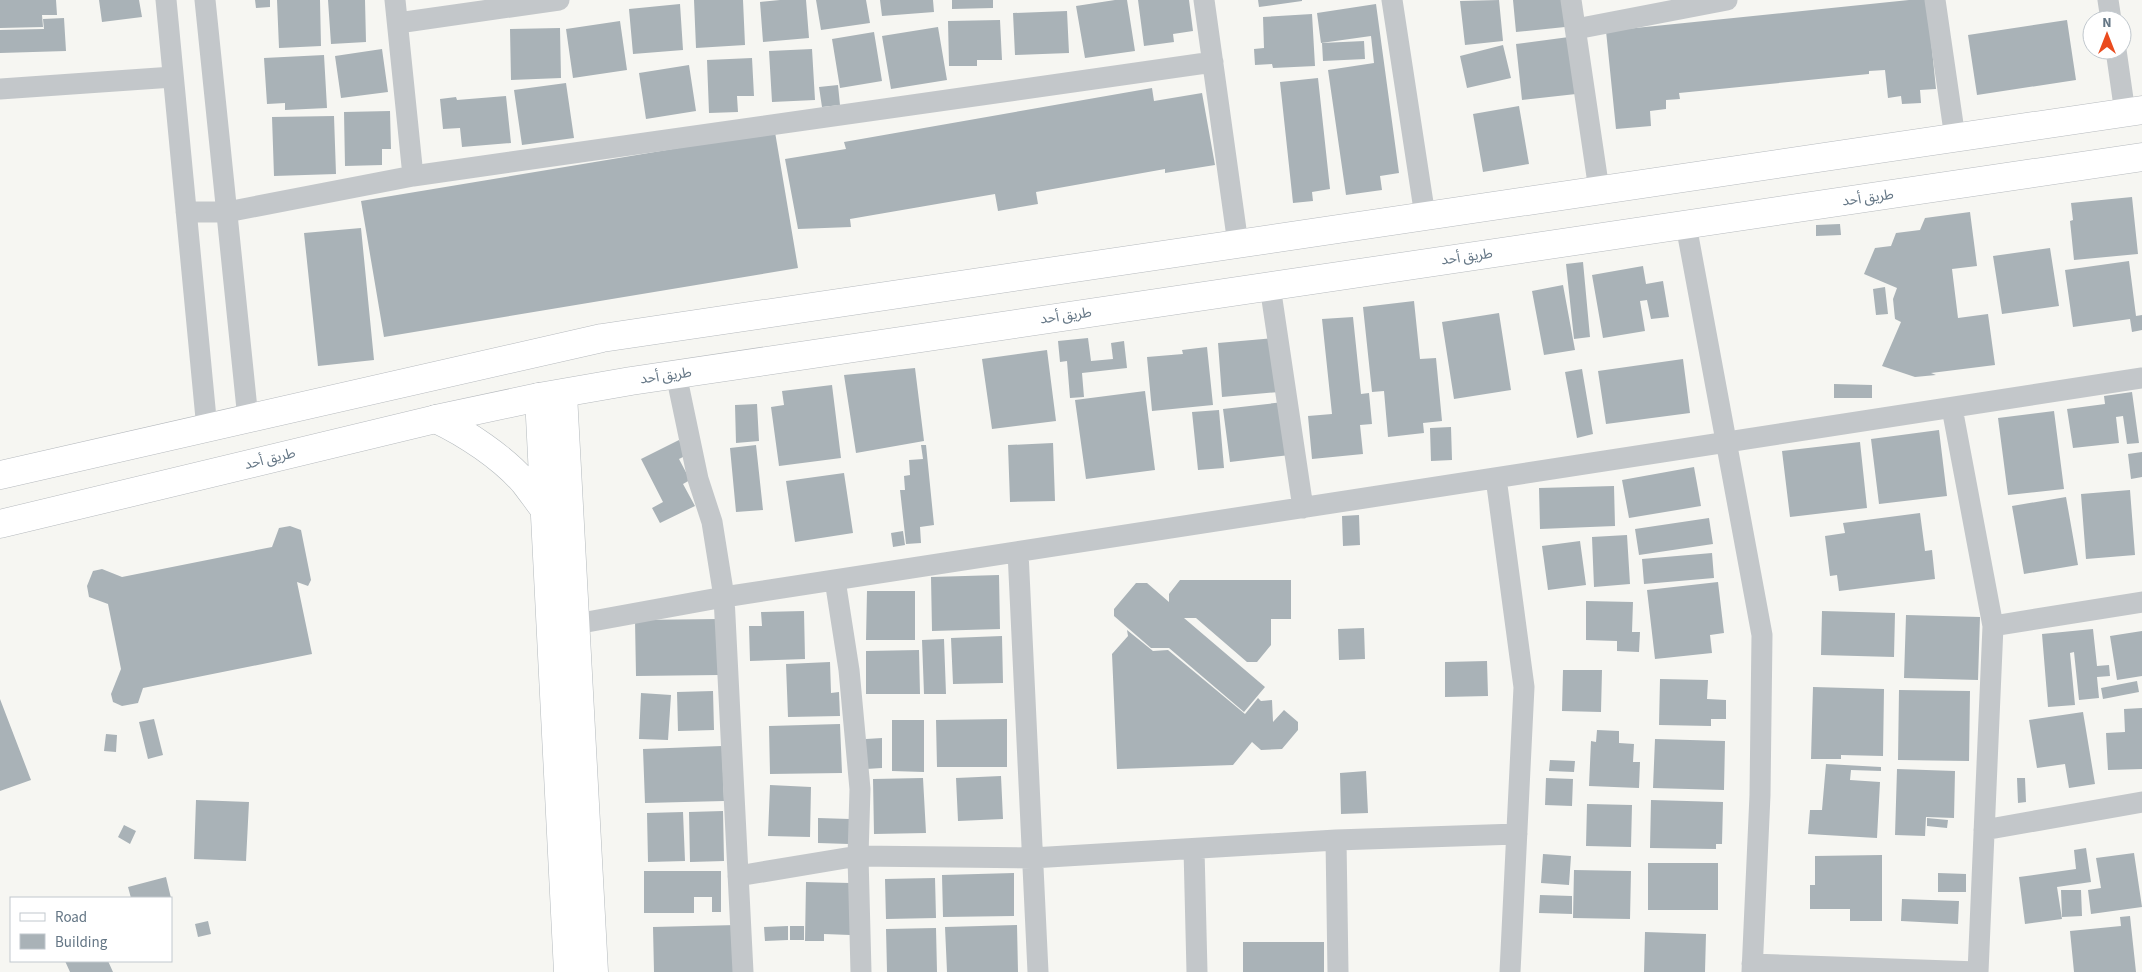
<svg xmlns="http://www.w3.org/2000/svg" width="2142" height="972" font-family="'Source Sans 3','Noto Sans Arabic',sans-serif">
<style>
.building{fill:#a9b2b7}
.lines{fill:none;stroke-linecap:round;stroke-linejoin:round}
.secondary-casing{stroke:#b3b9bd;stroke-width:29}
.primary-casing{stroke:#b6babe;stroke-width:29}
.street{stroke:#c3c7ca;stroke-width:21}
.secondary{stroke:#fff;stroke-width:28}
.primary{stroke:#fff;stroke-width:28}
.labels{text-anchor:middle;dominant-baseline:central;stroke-width:5;stroke-linejoin:round;paint-order:stroke}
.street-label{font-size:14px;fill:#647685;stroke:#fff}
</style>
<rect width="100%" height="100%" fill="#f6f6f2"/>
<path class="building" d="M0,0H56L57,15H42L43,27L0,28Z
M99,0H139L142,17L102,22Z
M255,0H270V7L256,8Z
M277,0H320L321,46L279,48Z
M328,0H365L366,42L331,44Z
M694,0H743L745,45L696,48Z
M780,0H806L809,38L763,42L760,2Z
M816,0H866L870,23L821,30Z
M880,0H933L934,12L882,16Z
M952,0H993V8L952,9Z
M1115,0H1127L1135,51L1085,58L1076,6Z
M1138,0H1189L1193,31L1173,34L1174,42L1144,46Z
M1258,0H1302V1L1259,7Z
M1499,0L1503,41L1465,45L1460,1Z
M1513,0H1563L1565,27L1516,32Z
M1909,0H1927L1936,89L1920,90L1921,103L1902,104L1901,96L1888,98L1885,70L1869,71V74L1679,93L1680,99L1666,100V109L1650,111L1651,126L1616,129L1606,31Z
M680,4L683,50L633,54L629,9Z
M1376,4L1399,173L1380,176L1382,190L1346,195L1328,70L1374,63L1371,36L1321,43L1317,13Z
M1067,11L1069,53L1015,55L1013,13Z
M1312,14L1315,66L1273,68L1272,64L1255,65L1254,49L1264,48L1263,17Z
M64,18L66,51L0,53V30L44,29L43,19Z
M1000,20L1002,60H977V66H949L948,21Z
M2067,20L2076,80L1977,95L1968,35Z
M620,21L627,70L573,78L566,29Z
M938,27L947,80L891,89L882,36Z
M560,28L561,78L511,80L510,29Z
M874,32L882,81L840,88L832,39Z
M1569,37L1576,94L1522,100L1516,44Z
M1364,41L1365,59L1323,61L1322,43Z
M1503,45L1511,78L1467,88L1460,56Z
M382,49L388,92L341,98L335,56Z
M812,49L815,100L772,102L769,51Z
M324,55L327,108L285,110V103L267,104L264,58Z
M752,58L754,96H737L738,112L709,113L707,60Z
M689,65L696,111L646,119L639,73Z
M1318,78L1330,189L1312,192L1313,201L1293,203L1280,82Z
M566,83L574,138L522,145L514,90Z
M838,85L840,105L822,107L819,87Z
M1152,88L1154,101L1202,93L1215,165L1165,173V169L1036,192L1038,204L998,211L995,194L850,219L851,227L798,229L785,159L846,149L844,142Z
M506,96L511,143L462,147L460,128L443,129L440,99L456,97L457,100Z
M1519,106L1529,164L1483,172L1473,114Z
M390,111L391,149H382V165L345,166L344,112Z
M334,116L336,174L274,176L272,117Z
M775,132L798,268L384,337L361,201Z
M2132,197L2138,254L2074,260L2070,221L2073,220L2071,203Z
M1970,212L1977,266L1952,269L1958,318L1988,314L1995,365L1931,373L1936,375L1915,377L1882,366L1901,322L1895,319L1893,299L1897,288L1864,274L1875,248L1891,246L1896,233L1920,230L1925,218Z
M1840,224L1841,235L1816,236V225Z
M361,228L374,360L318,366L304,233Z
M2050,248L2059,306L2002,314L1993,256Z
M2129,261L2136,316L2142,315V330L2132,332L2130,319L2073,327L2065,270Z
M1583,262L1590,337L1574,339L1566,264Z
M1643,266L1646,284L1663,281L1669,317L1651,319L1647,300L1640,301L1645,331L1603,338L1592,275Z
M1563,285L1575,350L1544,355L1532,291Z
M1885,287L1888,314L1876,315L1873,289Z
M1414,301L1420,359L1436,358L1442,421L1423,423L1424,433L1388,437L1384,391L1372,392L1363,307Z
M1499,313L1511,390L1454,399L1442,322Z
M1353,317L1361,394L1369,393L1372,424L1360,425L1363,454L1312,459L1308,416L1332,414L1322,319Z
M1088,338L1091,361L1113,359L1111,343L1124,341L1127,368L1082,373L1084,397L1070,398L1067,361L1060,362L1058,341Z
M1275,338L1279,392L1222,397L1218,343Z
M1207,347L1213,405L1152,411L1147,357L1183,354L1182,350Z
M1047,350L1056,421L992,429L982,359Z
M1683,359L1690,413L1606,424L1598,371Z
M915,368L924,441L856,453L844,375Z
M1582,369L1593,434L1577,438L1565,372Z
M1834,384L1872,385V398H1834Z
M832,385L841,458L779,466L771,407L784,405L782,391Z
M1145,391L1155,470L1086,479L1075,400Z
M2132,392L2139,443L2127,444L2123,416L2116,417L2119,443L2073,448L2067,409L2105,404L2104,396Z
M1284,402L1290,455L1230,462L1223,409Z
M757,404L759,441L736,443L735,405Z
M1219,410L1224,468L1198,470L1192,412Z
M2054,411L2064,489L2008,495L1998,418Z
M1451,427L1452,460L1431,461L1430,428Z
M1939,430L1947,496L1879,504L1871,439Z
M679,440L687,455L679,459L690,480L683,484L695,506L660,523L652,508L663,502L641,459Z
M1860,442L1867,508L1790,517L1782,451Z
M1053,443L1055,501L1010,502L1008,445Z
M756,445L763,510L736,512L730,448Z
M921,445H926L934,525L920,527L921,543L906,544L900,490H905L904,476L910,475L909,460L923,459Z
M2142,452V477L2131,479L2128,454Z
M1694,467L1701,506L1629,518L1622,480Z
M844,473L853,533L795,542L786,481Z
M1614,486L1615,526L1540,529L1539,488Z
M2130,490L2135,555L2086,559L2081,494Z
M2066,497L2078,565L2024,574L2012,506Z
M1920,513L1925,551L1932,550L1935,579L1839,591L1837,575L1830,576L1825,536L1845,533L1843,523Z
M1359,515L1360,545L1343,546L1342,516Z
M1709,518L1713,544L1639,555L1635,529Z
M290,526L301,530L311,580L308,586L297,582L312,654L143,688L138,703L122,706L113,702L111,694L121,669L108,604L89,597L87,586L93,571L102,569L122,577L272,547L279,528Z
M903,531L905,545L893,547L891,533Z
M1627,535L1630,584L1594,587L1592,537Z
M1580,541L1586,585L1548,590L1542,546Z
M1712,553L1714,578L1644,584L1642,559Z
M999,575L1000,629L932,631L931,577Z
M1180,580H1291V619H1271V645L1257,662H1247L1196,618H1184L1265,687L1244,712L1169,648H1151L1114,616V609L1136,583H1147L1169,602V594Z
M1718,582L1724,633L1710,635L1712,653L1655,659L1647,590Z
M867,591H915V640H866Z
M1586,601L1633,602L1632,632H1640L1639,652L1617,651V641L1586,640Z
M804,611L805,659L750,661L749,626H762L761,612Z
M1822,611L1895,613L1894,657L1821,655Z
M1906,615L1980,617L1978,680L1904,678Z
M719,619V675L636,676L635,620Z
M1364,628L1365,659L1339,660L1338,629Z
M2093,629L2097,666L2109,665L2110,676L2097,677L2099,698L2079,700L2074,652L2070,653L2075,705L2048,707L2042,634Z
M1127,630L1153,651L1168,650L1245,714L1258,698L1261,701L1272,700L1273,722L1284,710L1298,722V730L1282,749L1261,750L1252,742L1233,765L1117,769L1112,654L1128,636Z
M2142,631V676L2117,680L2110,636Z
M1002,636L1003,683L953,684L951,638Z
M944,639L946,694H924L922,640Z
M919,650L920,694H866V651Z
M1487,661L1488,696L1445,697V662Z
M830,662L831,693L839,692L840,716L788,717L786,664Z
M1563,670H1602L1601,712L1562,711Z
M1660,679L1708,680L1707,699L1726,700V719H1711V726L1659,725Z
M2137,681L2139,692L2103,699L2101,688Z
M1813,687L1884,689L1883,756L1841,755V759H1811Z
M1899,690L1970,691L1969,761L1898,760Z
M713,691L714,730L678,731L677,692Z
M641,693L671,695L668,740L639,739Z
M0,699L31,780L0,791Z
M2142,708V769L2108,770L2106,733L2125,732L2124,709Z
M2083,712L2095,784L2069,788L2065,764L2037,768L2029,720Z
M154,719L163,755L148,759L139,722Z
M1007,719V767H937L936,720Z
M892,720H924V772L892,771Z
M840,724L842,773L770,774L769,726Z
M1597,730L1619,731V743L1634,744L1633,762H1640L1639,788L1589,786L1591,741L1596,742Z
M106,734L117,735L116,752L104,751Z
M882,738V768L866,769V739Z
M1655,739L1725,741L1724,790L1653,788Z
M722,746L724,801L645,803L643,749Z
M1550,760L1575,761L1574,772L1549,771Z
M1826,764L1881,767V771L1851,770L1850,780L1880,782L1877,838L1808,834L1810,810H1822Z
M1897,769L1955,771L1954,818L1926,817L1925,836L1895,835Z
M1366,771L1368,813L1341,814L1340,773Z
M1001,776L1003,819L958,821L956,778Z
M923,778L926,833L874,834L873,779Z
M1546,778L1573,779L1572,806L1545,805Z
M2017,778H2025L2026,802L2018,803Z
M770,785L811,787L810,837L768,836Z
M196,800L249,802L246,861L194,859Z
M1651,800L1723,802L1722,844H1716V849L1650,848Z
M1587,804L1632,805L1631,847L1586,846Z
M723,811L724,861L690,862L689,812Z
M683,812L685,861L648,862L647,813Z
M818,818L850,819L849,844L818,843Z
M1927,818L1948,820L1947,828L1927,826Z
M124,825L136,831L130,844L118,837Z
M2086,848L2091,882L2057,887L2062,919L2025,924L2019,877L2076,869L2074,850Z
M2134,853L2142,907L2091,914L2088,890L2101,888L2096,858Z
M1543,854L1571,856L1569,885L1541,883Z
M1882,855V921H1850V909H1810V885H1815V856Z
M1648,863H1718V910H1648Z
M1574,870L1631,871L1630,919L1573,918Z
M644,871H721V912H712V897H694V913H644Z
M1014,873V916L943,917L942,875Z
M1938,873L1966,874V892H1938Z
M166,877L171,898H131L128,887Z
M935,878L936,918L886,919L885,879Z
M806,882L851,883L850,935L824,934V941H805Z
M2061,890H2081L2082,916L2062,917Z
M1540,895L1572,896V914L1539,913Z
M1902,899L1959,901L1958,924L1901,921Z
M2130,916L2136,972H2074L2070,931L2121,926L2120,917Z
M208,921L211,934L198,937L195,924Z
M737,925L738,972H654L653,927Z
M1017,925L1018,972H947L945,927Z
M788,926V940L765,941L764,927Z
M790,926H804V940H790Z
M936,928L937,972H887L886,929Z
M1645,932L1706,934L1705,972H1644Z
M1243,942H1324V972H1243Z
M65,961H108L113,972H70Z"/>
<g class="lines">
<g class="secondary-casing">
<path id="secondary" d="M563,394L594,972
M539,397L568,972
M436,419C466,433 502,457 524,482C531,491 538,501 545,510"/>
</g>
<g class="primary-casing">
<path id="primary" d="M0,475L602,338L2142,110
M0,524L436,419L539,397L631,381L2142,157"/>
</g>
<path class="street" d="M166,0L207,429
M205,0L248,419
M395,0L413,176
M1204,0L1238,244
M1392,0L1425,216
M1571,0L1599,190
M1935,0L1955,138
M2108,0L2111,20
M398,23L559,0
M1576,29L1727,0
M2116,50L2125,113
M0,89L173,77
M186,212H227L413,176L1213,62
M1686,225L1762,635L1760,795L1752,972
M1270,286L1303,508
M676,374L698,479L712,522L724,597L743,972
M1952,408L1993,626L1978,972
M1496,478L1524,687L1510,972
M1018,552L1038,972
M835,580L849,670L860,789L858,856L861,972
M576,624L724,597L2142,378
M1993,626L2142,602
M1984,830L2142,802
M1336,840L1338,972
M1194,849L1197,972
M738,876L858,856L1032,858L1336,840L1517,834
M1752,964L1978,972"/>
<use href="#secondary" class="secondary"/>
<use href="#primary" class="primary"/>
</g>
<g class="labels">
<g class="street-label">
<text transform="translate(1868 198) rotate(-8)">طريق أحد</text>
<text transform="translate(1467 257) rotate(-8)">طريق أحد</text>
<text transform="translate(1066 316) rotate(-8)">طريق أحد</text>
<text transform="translate(666 376) rotate(-8)">طريق أحد</text>
<text transform="translate(270 459) rotate(-14)">طريق أحد</text>
</g>
</g>
<rect x="10" y="897" width="162" height="65" fill="#ffffff" stroke="#c1c8ce"/>
<rect x="20" y="913" width="25" height="8" fill="#ffffff" stroke="#c1c8ce"/>
<text x="55" y="922" font-size="15" fill="#647685">Road</text>
<rect x="20" y="934" width="25" height="15" fill="#a9b2b7" stroke="#c1c8ce"/>
<text x="55" y="947" font-size="15" fill="#647685">Building</text>
<g transform="translate(2107 35)"><circle r="24" fill="#ffffff" stroke="#c1c8ce"/>
<path d="M0-4L9 19L0 12L-9 19Z" fill="#ea4b1e"/>
<text y="-8" font-size="14" font-weight="bold" text-anchor="middle" fill="#647685">N</text>
</g>
</svg>
